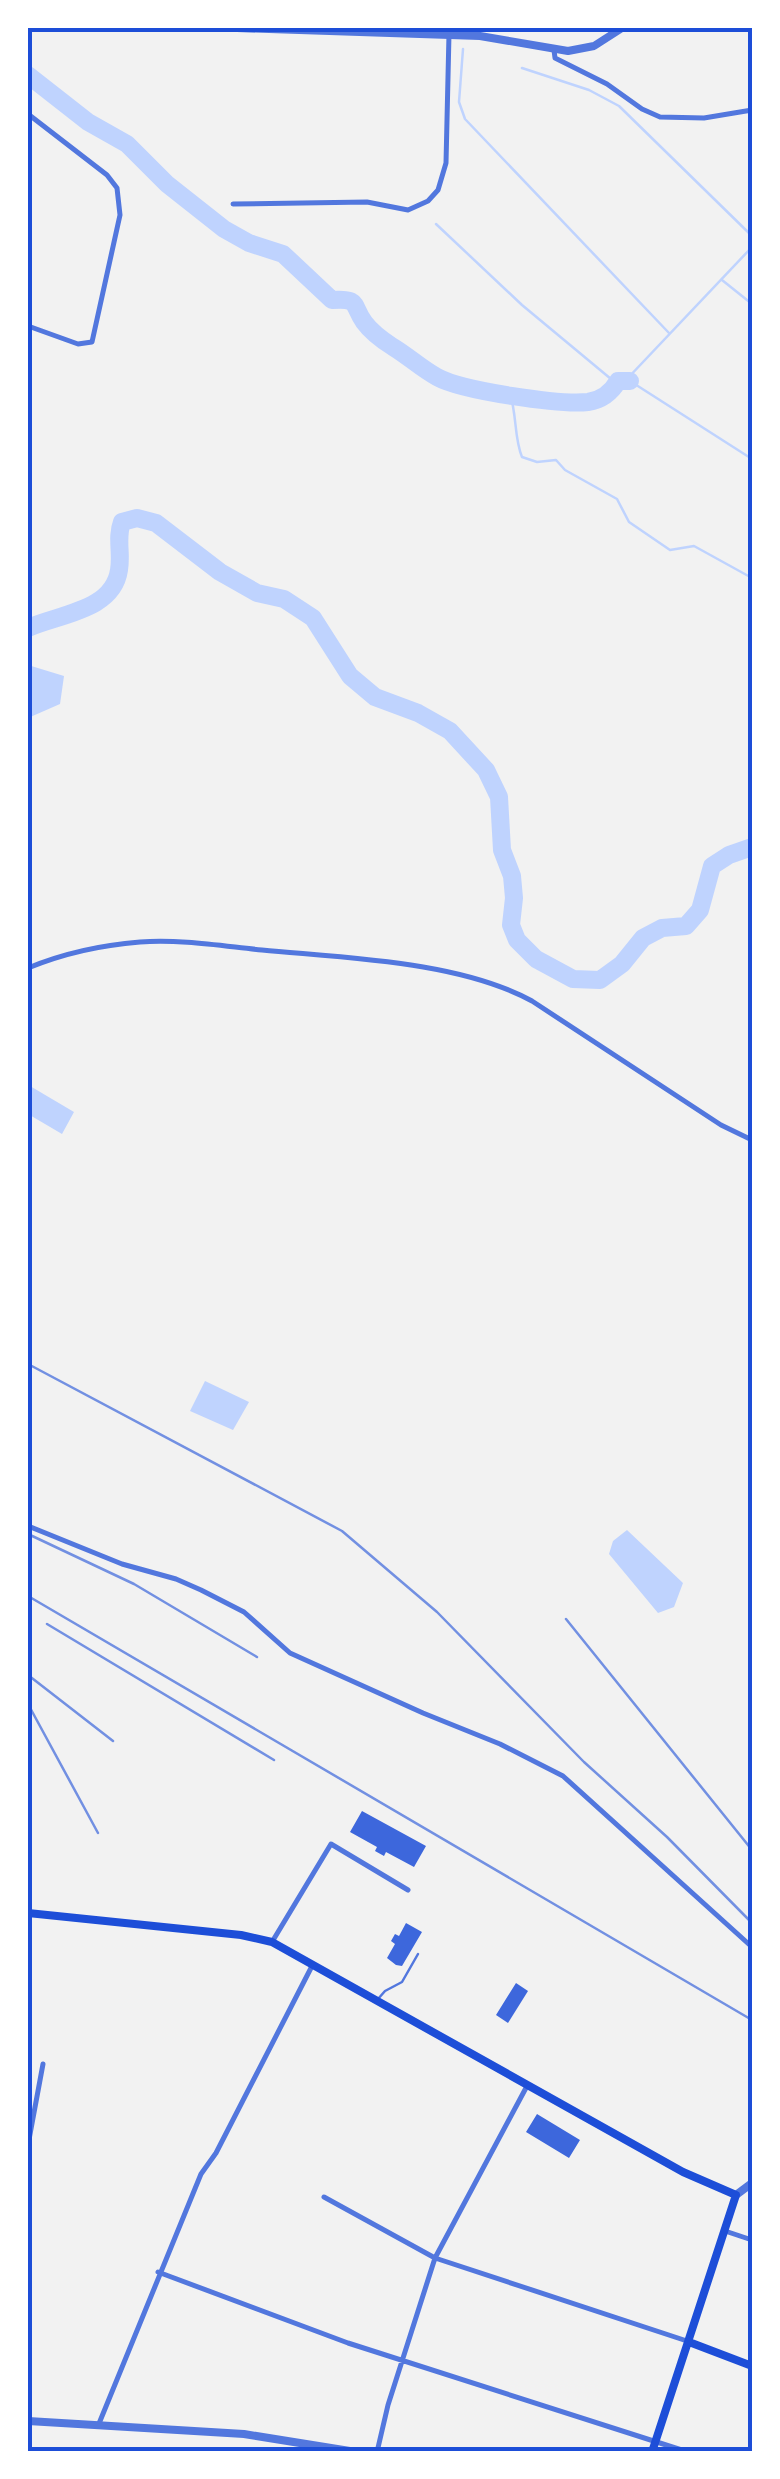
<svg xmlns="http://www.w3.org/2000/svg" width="780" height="2479" font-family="Lato,sans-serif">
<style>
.water{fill:#bfd3fe}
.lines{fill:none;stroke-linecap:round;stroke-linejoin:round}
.stream{stroke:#bfd3fe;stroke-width:2.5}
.river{stroke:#bfd3fe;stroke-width:18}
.building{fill:#3d67dc}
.service{stroke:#5277de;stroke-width:2.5}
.minor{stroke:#5277de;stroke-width:5}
.tertiary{stroke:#5277de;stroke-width:8}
.secondary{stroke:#1d4ed8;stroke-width:8}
.rail{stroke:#7290e2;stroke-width:2.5}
.neatline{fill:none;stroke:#1d4ed8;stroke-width:4}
</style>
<rect width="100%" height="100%" fill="#f2f2f2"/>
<path class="water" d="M28,665L64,676L60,704L28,718Z
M30,1086L74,1112L62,1134L28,1114Z
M205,1381L249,1402L233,1430L190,1411Z
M627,1530L683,1583L674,1607L658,1613L609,1554L613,1541Z"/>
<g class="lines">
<path class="stream" d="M463,49L459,102L465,119L669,333
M522,68L589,90L619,106L752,236
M436,224L522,305L617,384
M722,280L752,304
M626,380L752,247
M630,381L752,459
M510,394C517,415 514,438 522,457L537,462L556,460L565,470L617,499L629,522L670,550L694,546L752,578"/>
<path class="river" d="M28,75L88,122L127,144L167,184L224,229L249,243L283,254L332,300C360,298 352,305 364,322C372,333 382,340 393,347C408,356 422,369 437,377C462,391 560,405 588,402C602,400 611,393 618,381H630
M28,628C59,614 113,611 119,570C122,553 116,538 122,522L137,518L156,523L220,572L257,593L284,599L313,618L350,676L375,697L418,713L450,731L486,770L499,797L502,850L512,876L514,898L511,925L517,940L536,959L573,979L600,980L622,964L643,938L662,928L686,926L700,910L712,866L729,855L752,847"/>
</g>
<path class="building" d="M362,1811L426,1846L414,1867L386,1852L384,1856L375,1851L377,1847L350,1832Z
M406,1923L422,1932L402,1966L396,1965L387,1958L395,1944L391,1941L395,1934L399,1936Z
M516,1983L528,1991L508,2023L496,2015Z
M537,2114L580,2140L569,2158L526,2132Z"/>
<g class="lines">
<path class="service" d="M378,1999L385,1991L402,1982L418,1954"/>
<path class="minor" d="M554,50L555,58L607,84L642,109L660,117L704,118L752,110
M28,114L107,175L117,188L120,215L92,342L78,344L28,326
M233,204L367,202L408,210L428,201L438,190L446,163L449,34
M28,968C62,954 102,945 140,942C180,939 222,946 262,950C346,958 459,961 532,1001L721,1125L752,1140
M28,1526L122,1564L176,1579L201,1590L244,1612L290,1653L423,1713L500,1744L563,1776L752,1947
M272,1942L331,1844L408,1890
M28,2145L43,2064
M324,2197L435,2258L687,2341
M725,2231L752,2240
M158,2272L348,2343L688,2452
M98,2426L201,2174L216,2153L312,1966
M377,2452L388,2405L435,2258L527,2086"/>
<path class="tertiary" d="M237,28L480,36L568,51L594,46L622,28
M736,2195L752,2183
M28,2421L244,2434L356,2452"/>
<path class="secondary" d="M28,1913L241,1935L272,1942L683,2172L736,2195L652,2452
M689,2342L752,2366"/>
<path class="rail" d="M28,1364L342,1531L437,1612L584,1762L667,1837L752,1923
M28,1534L134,1584L257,1657
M28,1596L752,2020
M566,1619L752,1850
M47,1624L274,1760
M28,1675L113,1741
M28,1704L98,1833"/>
</g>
<rect width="780" height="2479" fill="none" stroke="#ffffff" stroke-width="60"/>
<rect x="30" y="30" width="720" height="2419" class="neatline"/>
</svg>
